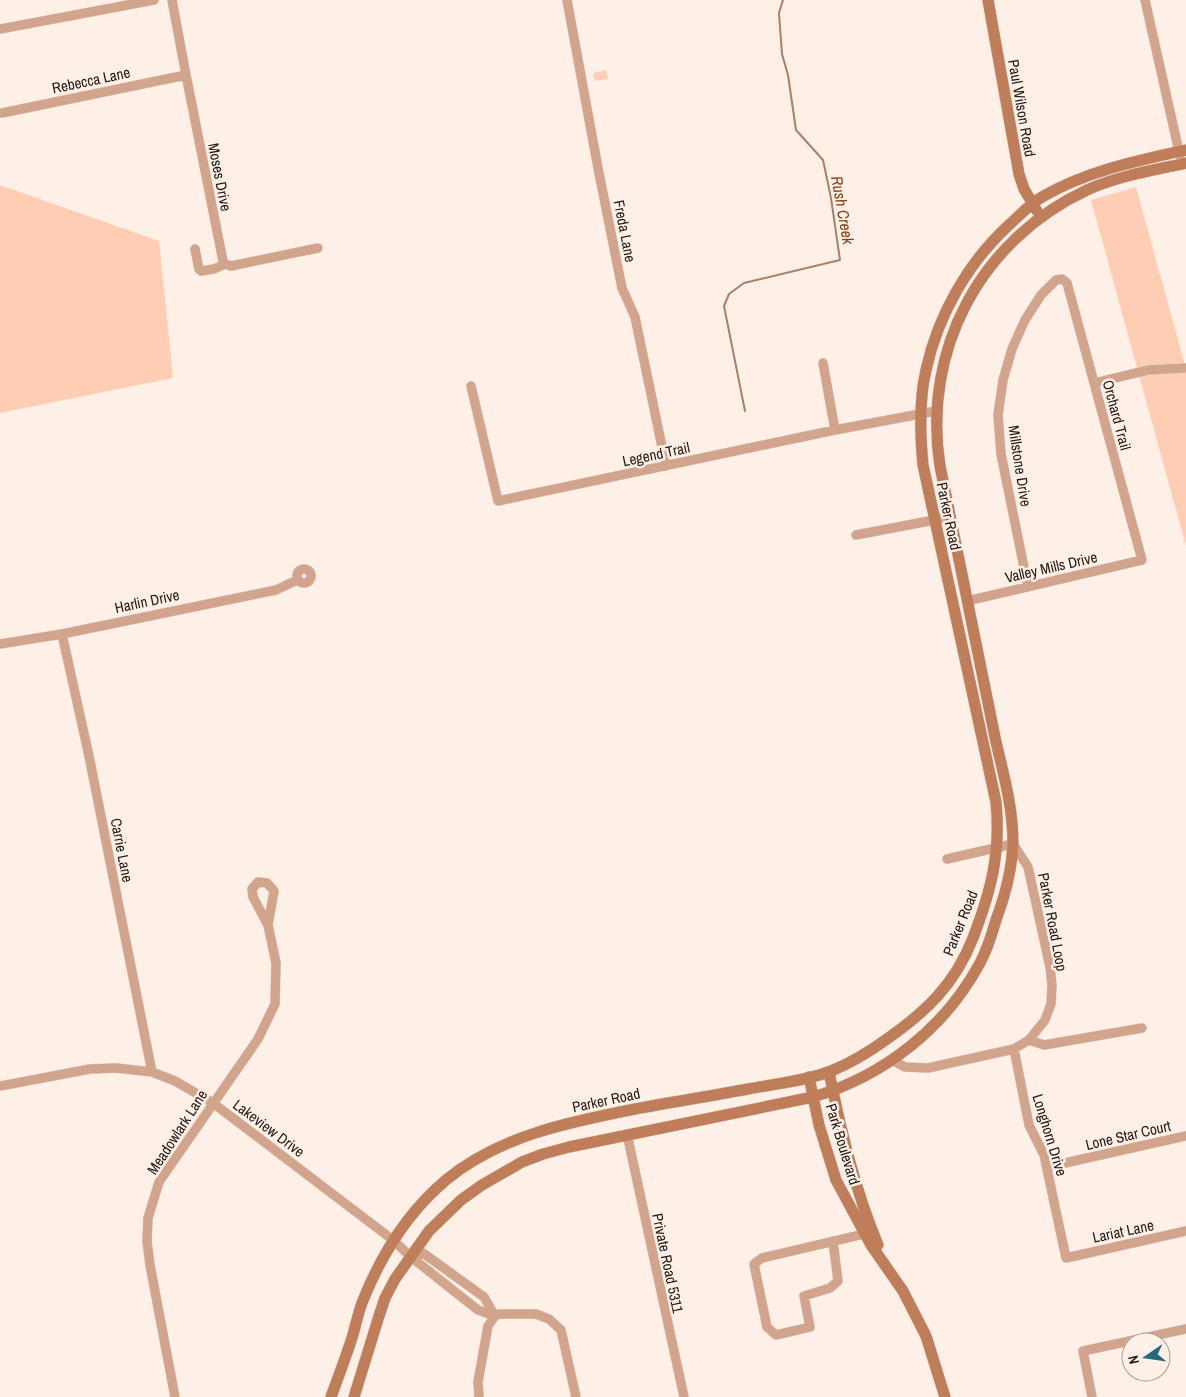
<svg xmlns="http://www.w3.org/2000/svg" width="1186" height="1397" font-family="'Archivo Narrow',sans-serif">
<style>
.green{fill:#fecdb4}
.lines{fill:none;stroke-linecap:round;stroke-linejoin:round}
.stream{stroke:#ac8068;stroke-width:2}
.street-casing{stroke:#dbcdc5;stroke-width:10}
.secondary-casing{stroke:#dbcdc5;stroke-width:12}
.street{stroke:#d2a48c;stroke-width:9}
.secondary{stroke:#bf7d59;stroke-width:11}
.labels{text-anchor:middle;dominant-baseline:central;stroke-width:5;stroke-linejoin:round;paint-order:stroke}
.street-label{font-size:15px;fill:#231a15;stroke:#feefe7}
.water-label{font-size:16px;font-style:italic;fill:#884113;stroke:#feefe7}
</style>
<rect width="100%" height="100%" fill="#feefe7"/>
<path class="green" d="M606,70L608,79L595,81L593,73Z
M0,185L159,241L173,378L0,413Z
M1136,187L1186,369V546L1091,200Z"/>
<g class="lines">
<path class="stream" d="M745,411L724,306L729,294L744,283L840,260L831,198L823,160L796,130L788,75L782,54L779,13L783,0"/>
<g class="street-casing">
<path id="street" d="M172,0L186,75L223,261L225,264L231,266L318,248
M567,0L598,168L622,288L635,317L666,466
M1145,0L1180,156
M0,29L154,0
M2,113L186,75
M195,249L199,269L201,271L214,269L225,264
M823,363L835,430
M1094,383L1148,370L1186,368
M471,386L498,501L835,430L936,411
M856,535L950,517
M297 576a7 7 0 1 1 14 0a7 7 0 1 1-14 0Z
M967,601L1142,560L1067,283L1062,279L1056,280L1041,295L1025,320L1012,349L1003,380L998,415L1001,454L1028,587
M62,634L89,756L152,1072
M0,644L62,634L276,590L297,580
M1029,1040L1044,1045L1142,1028
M1014,1049L1029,1125L1044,1155L1066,1258L1186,1231
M892,1060L905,1067L928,1068L1014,1049L1029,1040L1045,1020L1051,1004L1052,985L1050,967L1028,867L1013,844L947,859
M0,1086L90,1069L116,1068L152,1072L175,1081L213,1103L393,1240L411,1257L478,1310L495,1316L499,1314H536L549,1319L561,1330L576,1397
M627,1134L684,1397
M1047,1167L1186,1136
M833,1241L838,1281L830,1288L804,1296L810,1327L776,1335L767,1327L754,1264L762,1258L864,1234
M411,1257L423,1253L484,1297L495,1316
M175,1397L150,1265L147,1241L148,1218L159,1182L258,1039L275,1004L276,963L268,925L253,897L252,889L258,882L267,883L274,891L268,925
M479,1397L478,1382L488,1326L495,1316
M1092,1397L1083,1351L1186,1329"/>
</g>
<g class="secondary-casing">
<path id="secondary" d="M988,0L1019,174L1024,189L1037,211
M829,1072C841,1131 855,1190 878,1245
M809,1077L819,1125L836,1180L871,1245L903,1291L926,1336L945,1397
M331,1397C338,1378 345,1359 351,1341C356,1326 358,1311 364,1298C382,1254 409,1211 446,1180C499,1136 569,1122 635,1109C673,1102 711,1096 748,1089C775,1084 805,1081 831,1071C851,1063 869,1052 887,1039C927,1011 955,984 973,938C991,891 1001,853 996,802L923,465C920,434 919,400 926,370C938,315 968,262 1010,224C1020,215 1030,204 1042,197C1087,171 1136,161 1186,150
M354,1397L379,1316L385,1298L395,1279L429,1231L461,1200L482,1185L522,1162L543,1154L569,1147L813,1097C884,1076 945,1028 980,963C987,950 992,934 996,920C1005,896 1012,869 1013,843C1013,808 1004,776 996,742L940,466C922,350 980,240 1087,190C1118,176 1154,170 1186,163"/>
</g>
<use href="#street" class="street"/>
<use href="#secondary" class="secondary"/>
</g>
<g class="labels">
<g class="street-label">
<text transform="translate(91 80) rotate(-12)">Rebecca Lane</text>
<text transform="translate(1022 108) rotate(80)">Paul Wilson Road</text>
<text transform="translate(220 177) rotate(79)">Moses Drive</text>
<text transform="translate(625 231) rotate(79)">Freda Lane</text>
<text transform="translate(1117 415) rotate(75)">Orchard Trail</text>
<text transform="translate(656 454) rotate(-12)">Legend Trail</text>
<text transform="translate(1020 466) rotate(81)">Millstone Drive</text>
<text transform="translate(949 516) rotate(78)">Parker Road</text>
<text transform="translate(1051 567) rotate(-13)">Valley Mills Drive</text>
<text transform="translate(147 601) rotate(-12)">Harlin Drive</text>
<text transform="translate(122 850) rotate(79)">Carrie Lane</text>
<text transform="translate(1053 922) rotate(79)">Parker Road Loop</text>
<text transform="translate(960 923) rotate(-68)">Parker Road</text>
<text transform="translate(606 1100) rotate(-12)">Parker Road</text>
<text transform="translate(269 1128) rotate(37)">Lakeview Drive</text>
<text transform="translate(177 1132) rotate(-57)">Meadowlark Lane</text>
<text transform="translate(1050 1135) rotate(73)">Longhorn Drive</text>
<text transform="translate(1128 1135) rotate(-13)">Lone Star Court</text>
<text transform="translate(843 1144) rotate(73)">Park Boulevard</text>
<text transform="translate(1123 1231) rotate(-12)">Lariat Lane</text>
<text transform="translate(668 1263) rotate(78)">Private Road 5311</text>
</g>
<g class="water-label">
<text transform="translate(843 210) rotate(80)">Rush Creek</text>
</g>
</g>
<g transform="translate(1146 1357) rotate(257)"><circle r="24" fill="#feefe7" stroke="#a69a93"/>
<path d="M0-4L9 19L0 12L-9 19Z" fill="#26697b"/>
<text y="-8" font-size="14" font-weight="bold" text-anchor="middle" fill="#231a15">N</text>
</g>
</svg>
